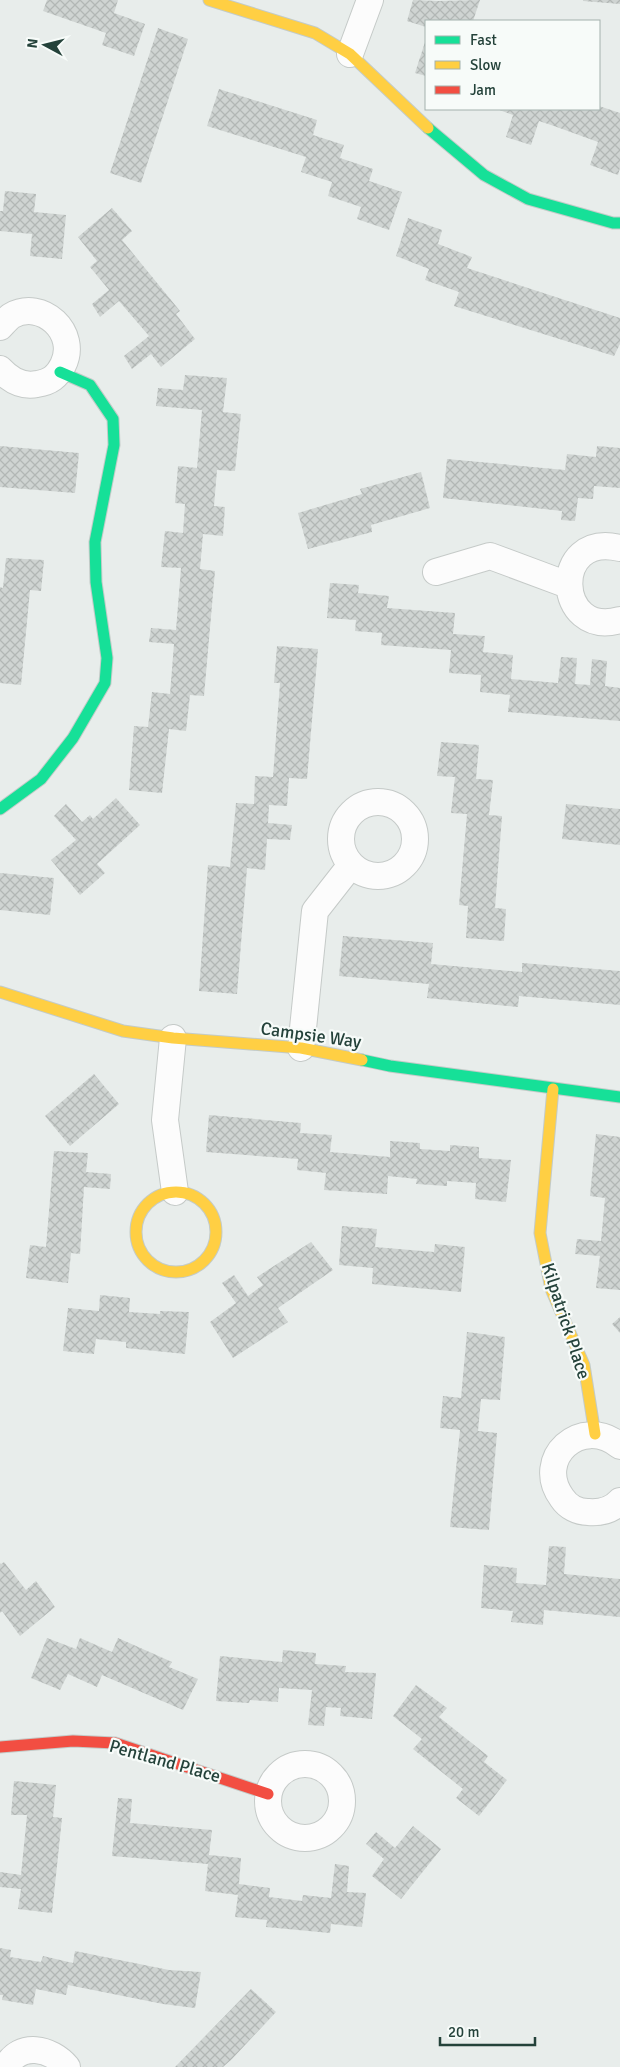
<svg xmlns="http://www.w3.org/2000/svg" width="620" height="2067" font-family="Signika,sans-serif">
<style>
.building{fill:url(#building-cross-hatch)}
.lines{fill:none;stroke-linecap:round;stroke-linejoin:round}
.street-casing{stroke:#c5cac8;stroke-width:28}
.fast-casing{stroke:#c3cbc8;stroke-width:13}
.slow-casing{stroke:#c3cbc8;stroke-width:13}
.jam-casing{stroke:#c3cbc8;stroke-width:13}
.street{stroke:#fcfcfc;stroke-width:26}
.fast{stroke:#16e098;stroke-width:11}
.slow{stroke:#ffcf43;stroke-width:11}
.jam{stroke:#f24e42;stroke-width:11}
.labels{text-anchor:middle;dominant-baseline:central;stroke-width:4.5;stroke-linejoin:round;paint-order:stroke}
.street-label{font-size:18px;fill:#24423a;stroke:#f7fbf9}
</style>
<defs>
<pattern id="building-cross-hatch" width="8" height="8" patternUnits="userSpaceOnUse" patternTransform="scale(1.25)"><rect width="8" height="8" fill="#cfd4d2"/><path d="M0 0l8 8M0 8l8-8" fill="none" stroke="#b2b7b5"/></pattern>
</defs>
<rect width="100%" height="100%" fill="#e8edeb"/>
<path class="building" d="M47,0H118L114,13L145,24L134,56L102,45L106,33L43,11Z
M413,0L438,1L480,0L473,21H426V27L407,21Z
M583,0H620V4L583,1Z
M158,28L188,39L141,183L110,173Z
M426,39V76L415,73Z
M219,89L317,120L313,135L344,145L340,158L373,169L369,181L402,192L389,230L357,219L361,207L328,196L332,182L301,172L306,157L207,126Z
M599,106L620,113V168L618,175L590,165L598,142L554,126L539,121L531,145L506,137L513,115L497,109H599Z
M5,191L36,194L34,212L66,215L62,259L30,256L32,234L0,231V211H3Z
M112,208L132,231L122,240L180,311L176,314L195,339L161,367L151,354L132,369L124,356L149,336L119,301L100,317L92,304L109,290L90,267L97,261L78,237Z
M408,218L442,230L438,244L472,257L467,268L620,318V344L614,356L454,306L459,292L425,280L429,269L396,256Z
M185,375L227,378L223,412L241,414L235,471L217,470L214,506L225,507L223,536L203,534L200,569L215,571L204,696L190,695L186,731L169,729L162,793L129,790L134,726L148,727L152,692L170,694L174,644L149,642L151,628L176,630L181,568L161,567L165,531L183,533L185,504L175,503L178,466L197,468L202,410L156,406L158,388L183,390Z
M0,446L79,453L75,493L0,487Z
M597,446L620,448V488L594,486L593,499L578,498L575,521L561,520L562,511L443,498L447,459L565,470L567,454L596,457Z
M421,472L430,508L371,525L372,532L308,549L298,513L362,494L360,489Z
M6,558L44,560L41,591L30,590L21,685L0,683V587L3,588Z
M330,583L359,585L358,593L389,596L387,608L455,613L453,634L485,636L483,652L513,655L511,679L558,683L561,657L577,658L575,684L590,685L592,659L607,661L605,686L620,688V721L508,712L510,695L480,692L481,675L449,673L451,650L381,645L382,633L355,631L356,620L327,618Z
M277,646L318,649L307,779L289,778L287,806L269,805L268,823L292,825L290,840L267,839L265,870L247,868L237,994L199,991L208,865L230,867L236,803L254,804L255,776L273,777L280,683H274Z
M441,742L479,745L476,779L493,780L489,815L502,816L495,908L506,909L504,941L466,938L468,906L459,905L467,814L451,813L455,777L437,776Z
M116,798L140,825L97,864L105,873L80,895L51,860L76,840L54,816L66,804L82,822L90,815L93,819Z
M566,804L620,809V845L562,839Z
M0,873L54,878L50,915L0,910Z
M343,936L433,943L431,964L522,972V963L620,971V1005L519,996L518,1007L427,998L429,984L339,976Z
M94,1074L119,1104L70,1146L45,1116Z
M209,1115L301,1123L300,1133L332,1135L330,1152L390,1157V1141L420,1143V1149L450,1151V1145L479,1147V1158L511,1160L506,1202L475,1199L476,1183L447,1181V1186L416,1184L417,1179L388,1176L387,1194L324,1190L326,1173L297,1170L298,1159L206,1152Z
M596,1134L620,1137V1290L596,1288L600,1256L575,1254L577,1239L601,1241L605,1198L590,1196Z
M54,1151L88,1153L86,1172L111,1174L110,1189L84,1187L80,1254L71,1253L68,1283L26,1278L30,1245L46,1247Z
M342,1226L377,1229L375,1247L434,1252L435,1244L465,1247L461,1292L372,1284L373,1268L339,1265Z
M311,1242L333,1270L278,1308L288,1322L233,1358L210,1322L236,1303L222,1283L234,1275L248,1296L263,1285L257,1277Z
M100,1295L130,1298L129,1312L160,1314V1311L189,1312L185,1354L126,1348V1342L96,1339L94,1354L63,1351L68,1308L99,1311Z
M620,1317V1333L612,1324Z
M467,1332L505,1337L500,1400L481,1399L478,1431L497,1433L489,1530L450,1527L460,1430L440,1428L443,1396L461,1398Z
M549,1546L566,1547L564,1574L620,1579V1617L544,1610L543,1625L511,1622L513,1611L481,1608L484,1565L517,1568L516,1583L546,1585Z
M4,1562L26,1590L36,1581L55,1607L20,1636L2,1611L0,1613V1563L1,1564Z
M47,1638L76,1649L80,1638L112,1652L118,1638L172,1662L169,1667L198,1679L183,1710L102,1675L97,1687L68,1674L60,1690L31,1678Z
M283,1650L316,1653L315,1664L346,1666L345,1672L376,1673L372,1719L340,1716L341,1708L326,1707L324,1726L308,1725L312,1690L279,1688L278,1702L250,1700L249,1703L216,1701L220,1656L282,1662Z
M416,1685L447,1708L439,1717L488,1756L484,1762L507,1780L479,1816L456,1798L463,1789L413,1749L422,1739L393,1716Z
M14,1781L56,1785L53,1817L62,1818L52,1913L18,1909L21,1889L0,1887V1872L21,1875L27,1815H11Z
M118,1798L132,1799L130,1823L212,1830L209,1855L241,1858L239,1884L270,1888L269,1897L302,1901L303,1895L331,1898L335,1864L349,1866L347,1892L366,1893L362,1927L331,1924L330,1933L266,1927L267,1920L235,1917L238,1895L205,1891L208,1864L112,1856Z
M413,1826L441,1849L401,1899L372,1876L384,1859L366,1844L376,1832L395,1848Z
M0,1948L11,1950L10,1957L41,1962L43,1956L73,1963L75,1951L169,1970L201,1972L195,2008L163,2004L68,1985L66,1995L36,1989L33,2005L2,2000L3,1995H0Z
M251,1989L276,2012L232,2059L223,2067H175Z"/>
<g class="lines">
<g class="street-casing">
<path id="street" d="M350,54L370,0
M0,327C3,324 7,319 11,316C42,298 79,333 63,365C57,377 50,382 37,384C22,387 10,380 0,369
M620,548C550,531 555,639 620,620
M436,572L490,556L568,585
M341 839a37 37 0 1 1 74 0a37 37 0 1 1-74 0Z
M173,1038L165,1120L175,1192
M301,1048L315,911L351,865
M620,1446C581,1414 533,1459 562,1498C568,1507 578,1512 588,1512C600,1513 612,1510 620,1501
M268 1801a37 37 0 1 1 74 0a37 37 0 1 1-74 0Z
M6,2067C20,2041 51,2048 67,2067"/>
</g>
<g class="fast-casing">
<path id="fast" d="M428,128L484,175L528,199L613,223H620
M0,809L41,779L73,738L105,683L107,658L96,582L95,542L114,445L113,419L90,385L60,372
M362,1060L390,1066L620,1097"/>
</g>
<g class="slow-casing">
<path id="slow" d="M209,0L315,33L350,54L428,128
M0,992L123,1031L173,1038L301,1048L362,1060
M553,1089L540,1233L551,1289L584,1365L595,1434
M136 1232a40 40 0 1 1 80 0a40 40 0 1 1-80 0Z"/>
</g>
<g class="jam-casing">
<path id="jam" d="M0,1747L73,1741L115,1743L268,1794"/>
</g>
<use href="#street" class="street"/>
<use href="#fast" class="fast"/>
<use href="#slow" class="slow"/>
<use href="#jam" class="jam"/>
</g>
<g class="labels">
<g class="street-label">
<text transform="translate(311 1035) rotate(8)">Campsie Way</text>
<text transform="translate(566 1321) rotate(72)">Kilpatrick Place</text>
<text transform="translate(165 1761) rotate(16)">Pentland Place</text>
</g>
</g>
<rect x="425" y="20" width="175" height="90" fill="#f7fbf9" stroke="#a3b1ad"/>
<rect x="435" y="36" width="25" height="8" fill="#16e098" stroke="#a3b1ad"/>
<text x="470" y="45" font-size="15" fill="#24423a">Fast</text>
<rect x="435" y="61" width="25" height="8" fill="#ffcf43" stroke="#a3b1ad"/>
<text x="470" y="70" font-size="15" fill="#24423a">Slow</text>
<rect x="435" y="86" width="25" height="8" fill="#f24e42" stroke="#a3b1ad"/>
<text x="470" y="95" font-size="15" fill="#24423a">Jam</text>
<g transform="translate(45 45) rotate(277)" stroke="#f7fbf9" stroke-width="4" paint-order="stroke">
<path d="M0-4L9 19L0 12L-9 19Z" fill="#24423a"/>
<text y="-8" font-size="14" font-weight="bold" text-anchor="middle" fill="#24423a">N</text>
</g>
<path d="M440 2037v8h95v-8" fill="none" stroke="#24423a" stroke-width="2.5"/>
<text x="448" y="2037" font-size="15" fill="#24423a" stroke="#f7fbf9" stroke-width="4" paint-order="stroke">20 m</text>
</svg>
